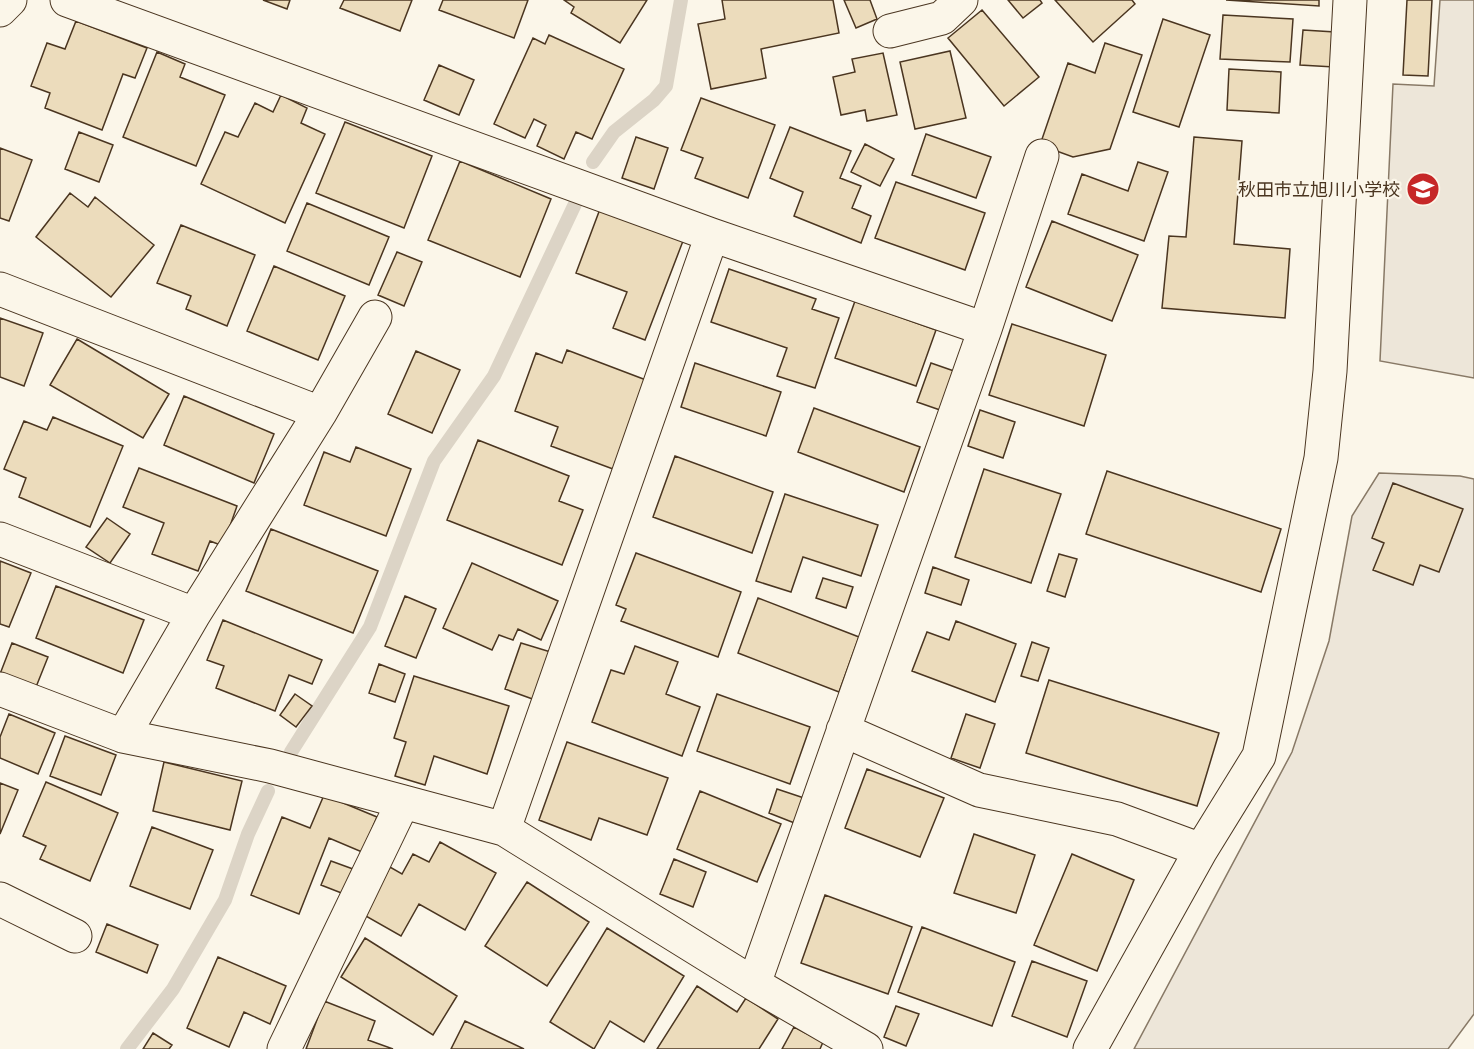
<svg xmlns="http://www.w3.org/2000/svg" width="1474" height="1049" font-family="'Archivo Narrow','Noto Sans JP',sans-serif">
<style>
.green{fill:#ede6d9;stroke:#887966;stroke-width:1.5}
.lines{fill:none;stroke-linecap:round;stroke-linejoin:round}
.stream{stroke:#dcd4c6;stroke-width:14}
.building{fill:#ecdcbc;stroke:#4a3520;stroke-width:1.5}
.street-casing{stroke:#4a3520;stroke-width:35}
.primary-casing{stroke:#4a3520;stroke-width:35}
.street{stroke:#fbf6e9;stroke-width:33}
.primary{stroke:#fbf6e9;stroke-width:33}
.labels{text-anchor:middle;dominant-baseline:central;stroke-width:4.5;stroke-linejoin:round;paint-order:stroke}
.poi-label{font-size:18px;fill:#4a3520;stroke:#fbf6e9;text-anchor:end}
</style>
<rect width="100%" height="100%" fill="#fbf6e9"/>
<path class="green" d="M1440,0H1474V378L1380,361L1393,84L1434,86Z
M1379,473L1460,476L1474,479V1014L1448,1049H1134L1292,752L1329,641L1352,516Z"/>
<g class="lines">
<path class="stream" d="M593,162L614,132L654,100L666,86L681,0
M291,752L370,627L434,461L494,376L575,204
M127,1049L173,989L225,900L248,834L268,791"/>
</g>
<path class="building" d="M263,0H290L287,9Z
M344,0H412L400,31L340,8Z
M443,0H528L514,38L439,10Z
M564,0H647L620,43L571,13L574,7Z
M722,0H833L839,33L761,49L766,78L711,89L698,24L725,19Z
M844,0H870L877,19L856,28Z
M1008,0H1040L1042,3L1023,18Z
M1055,0H1132L1135,4L1093,42Z
M1226,0H1319V6Z
M1407,0H1432L1428,76L1403,75Z
M982,10L1039,77L1004,106L948,38Z
M1223,15L1293,19L1290,62L1220,59Z
M1163,19L1210,35L1179,127L1133,112Z
M76,21L147,48L135,78L123,74L102,130L45,108L50,93L31,86L47,43L65,49Z
M1303,30L1335,32L1334,67L1300,65Z
M549,35L624,69L592,139L576,132L564,159L537,146L546,125L534,119L525,138L494,124L533,38L545,44Z
M1105,43L1142,55L1110,149L1073,157L1040,145L1068,63L1095,73Z
M950,51L966,118L915,129L900,62Z
M157,52L185,64L180,77L225,95L196,166L123,137Z
M883,53L897,115L867,121L865,110L841,115L833,77L855,72L852,59Z
M439,65L474,80L459,115L424,100Z
M1229,69L1281,72L1279,113L1227,110Z
M281,95L307,108L301,123L325,134L285,223L201,184L225,132L238,137L255,103L273,112Z
M701,98L775,125L748,198L695,178L703,158L681,150Z
M345,122L432,156L404,228L316,193Z
M790,127L851,151L840,178L861,186L852,208L871,216L861,243L794,216L803,192L770,178Z
M79,132L113,145L99,182L65,169Z
M926,134L991,157L976,198L912,175Z
M636,137L668,148L654,189L622,178Z
M1194,137L1242,141L1234,244L1290,249L1285,318L1162,308L1169,236L1186,237Z
M865,144L894,159L880,186L851,172Z
M0,148L32,160L9,221L0,218Z
M460,161L551,199L520,277L428,240Z
M1138,162L1168,172L1144,241L1068,214L1082,174L1128,191Z
M896,182L985,213L965,270L875,238Z
M70,193L88,207L95,197L154,245L111,297L36,237Z
M307,203L389,237L369,285L287,251Z
M600,209L683,241L645,340L613,328L627,292L576,273Z
M1052,221L1138,255L1112,321L1026,287Z
M181,225L255,255L227,326L186,309L191,296L157,283Z
M397,252L422,262L404,306L378,295Z
M274,266L345,296L318,360L247,331Z
M729,269L816,299L812,309L839,318L815,388L777,376L787,348L711,322Z
M855,301L936,330L916,386L835,358Z
M0,318L43,333L24,386L0,377Z
M1012,324L1106,355L1084,426L989,395Z
M77,339L169,394L143,438L50,385Z
M567,350L646,380L613,469L551,446L558,427L515,411L536,353L562,363Z
M416,351L460,370L432,433L388,414Z
M695,363L781,392L766,436L681,407Z
M931,363L954,371L940,410L917,402Z
M184,396L274,434L254,483L164,445Z
M814,408L920,447L904,492L798,452Z
M980,410L1015,422L1003,458L968,446Z
M53,417L123,446L90,527L19,497L26,478L4,469L24,421L47,430Z
M478,440L569,476L559,501L583,510L562,565L447,520Z
M356,447L411,469L386,536L304,505L324,452L350,462Z
M675,456L773,492L752,553L653,517Z
M139,468L237,506L223,546L210,541L198,571L152,554L164,523L123,507Z
M984,469L1061,494L1031,583L955,557Z
M1107,471L1281,529L1261,592L1086,534Z
M1393,483L1463,509L1439,572L1420,565L1413,585L1373,570L1384,543L1372,538Z
M785,494L878,525L861,576L803,557L791,592L756,581Z
M107,518L130,534L110,563L86,547Z
M271,529L378,571L353,633L246,591Z
M636,553L741,592L718,657L621,621L626,609L616,605Z
M1059,554L1077,559L1065,597L1047,591Z
M0,561L31,573L9,627L0,624Z
M472,563L558,601L541,640L518,629L513,640L499,635L492,650L443,628Z
M933,567L969,580L961,605L925,593Z
M823,578L853,587L846,608L816,598Z
M56,586L144,620L123,673L36,638Z
M405,596L436,609L416,658L385,646Z
M758,598L859,637L839,692L738,653Z
M223,620L322,660L312,684L289,675L275,711L216,688L224,666L207,660Z
M956,621L1016,644L995,702L912,671L927,632L949,640Z
M1032,642L1049,648L1038,681L1021,676Z
M12,643L48,657L36,687L0,674Z
M521,643L554,653L538,701L505,689Z
M635,646L678,662L666,694L700,707L682,756L592,722L611,670L624,674Z
M379,664L405,674L395,702L369,693Z
M414,676L509,706L487,774L434,756L425,785L395,776L406,742L394,738Z
M1049,680L1219,733L1197,806L1026,753Z
M295,694L312,706L296,727L280,715Z
M717,694L810,727L790,784L697,751Z
M9,714L55,733L38,774L0,758V737Z
M966,714L995,724L980,768L951,758Z
M65,736L116,755L101,795L50,776Z
M567,742L668,778L647,835L599,818L591,840L539,820Z
M164,762L242,781L230,830L153,811Z
M867,769L944,798L920,857L845,828Z
M46,782L118,813L90,881L40,859L46,846L23,836Z
M0,783L18,790L0,834Z
M777,789L807,799L797,824L769,813Z
M700,791L781,824L757,882L677,849Z
M324,795L377,817L362,852L329,838L299,914L251,895L282,817L310,828Z
M152,827L213,850L190,909L130,886Z
M974,834L1035,855L1016,913L954,893Z
M440,842L496,873L465,930L419,904L401,936L364,915L390,867L402,874L413,854L429,862Z
M1072,854L1134,880L1097,971L1034,945Z
M674,859L706,872L693,907L660,894Z
M331,861L353,869L344,894L321,885Z
M527,882L589,922L547,986L485,946Z
M825,895L912,927L888,994L801,963Z
M107,924L158,945L147,973L96,952Z
M922,927L1015,962L992,1026L898,992Z
M607,928L684,976L644,1042L610,1021L594,1049L550,1022Z
M365,938L457,996L433,1035L341,977Z
M218,957L286,986L270,1024L244,1012L229,1047L187,1028Z
M1032,961L1087,981L1067,1037L1012,1016Z
M697,986L737,1012L746,998L778,1019L759,1049H657Z
M324,1001L375,1021L368,1040L393,1049H306Z
M896,1006L919,1014L906,1046L884,1037Z
M465,1021L524,1049H451Z
M794,1027L823,1042L820,1049H782Z
M153,1033L172,1045L169,1049H143Z"/>
<g class="lines">
<g class="street-casing">
<path id="street" d="M890,31L942,18L961,0
M0,289L320,413
M985,329L1042,156
M0,539L194,614
M0,689L123,736L270,766L504,829L754,984L985,329L712,235L67,0
M843,730L979,790L1117,819L1201,850
M123,736L194,614L320,413L375,317
M504,829L712,235
M0,899L75,936
M754,984L866,1049
M284,1049L403,802
M1090,1049L1201,850L1259,756L1321,458L1330,371L1350,0"/>
</g>
<g class="primary-casing">
<path id="primary" d="M0,10L10,0"/>
</g>
<use href="#street" class="street"/>
<use href="#primary" class="primary"/>
</g>
<defs>
<g id="school-disc" transform="scale(1.725)"><circle r="9.5" fill="#c62828" stroke="#fbf6e9"/><path d="M0-5L7-2L0 1L-7-2ZM-4 1L0 2.5L4 1V4Q0 6-4 4Z" fill="#fff"/></g>
</defs>
<g fill-rule="evenodd">
<use href="#school-disc" x="1423" y="189"/>
</g>
<g class="labels">
<g class="poi-label">
<text x="1400" y="189">秋田市立旭川小学校</text>
</g>
</g>
</svg>
